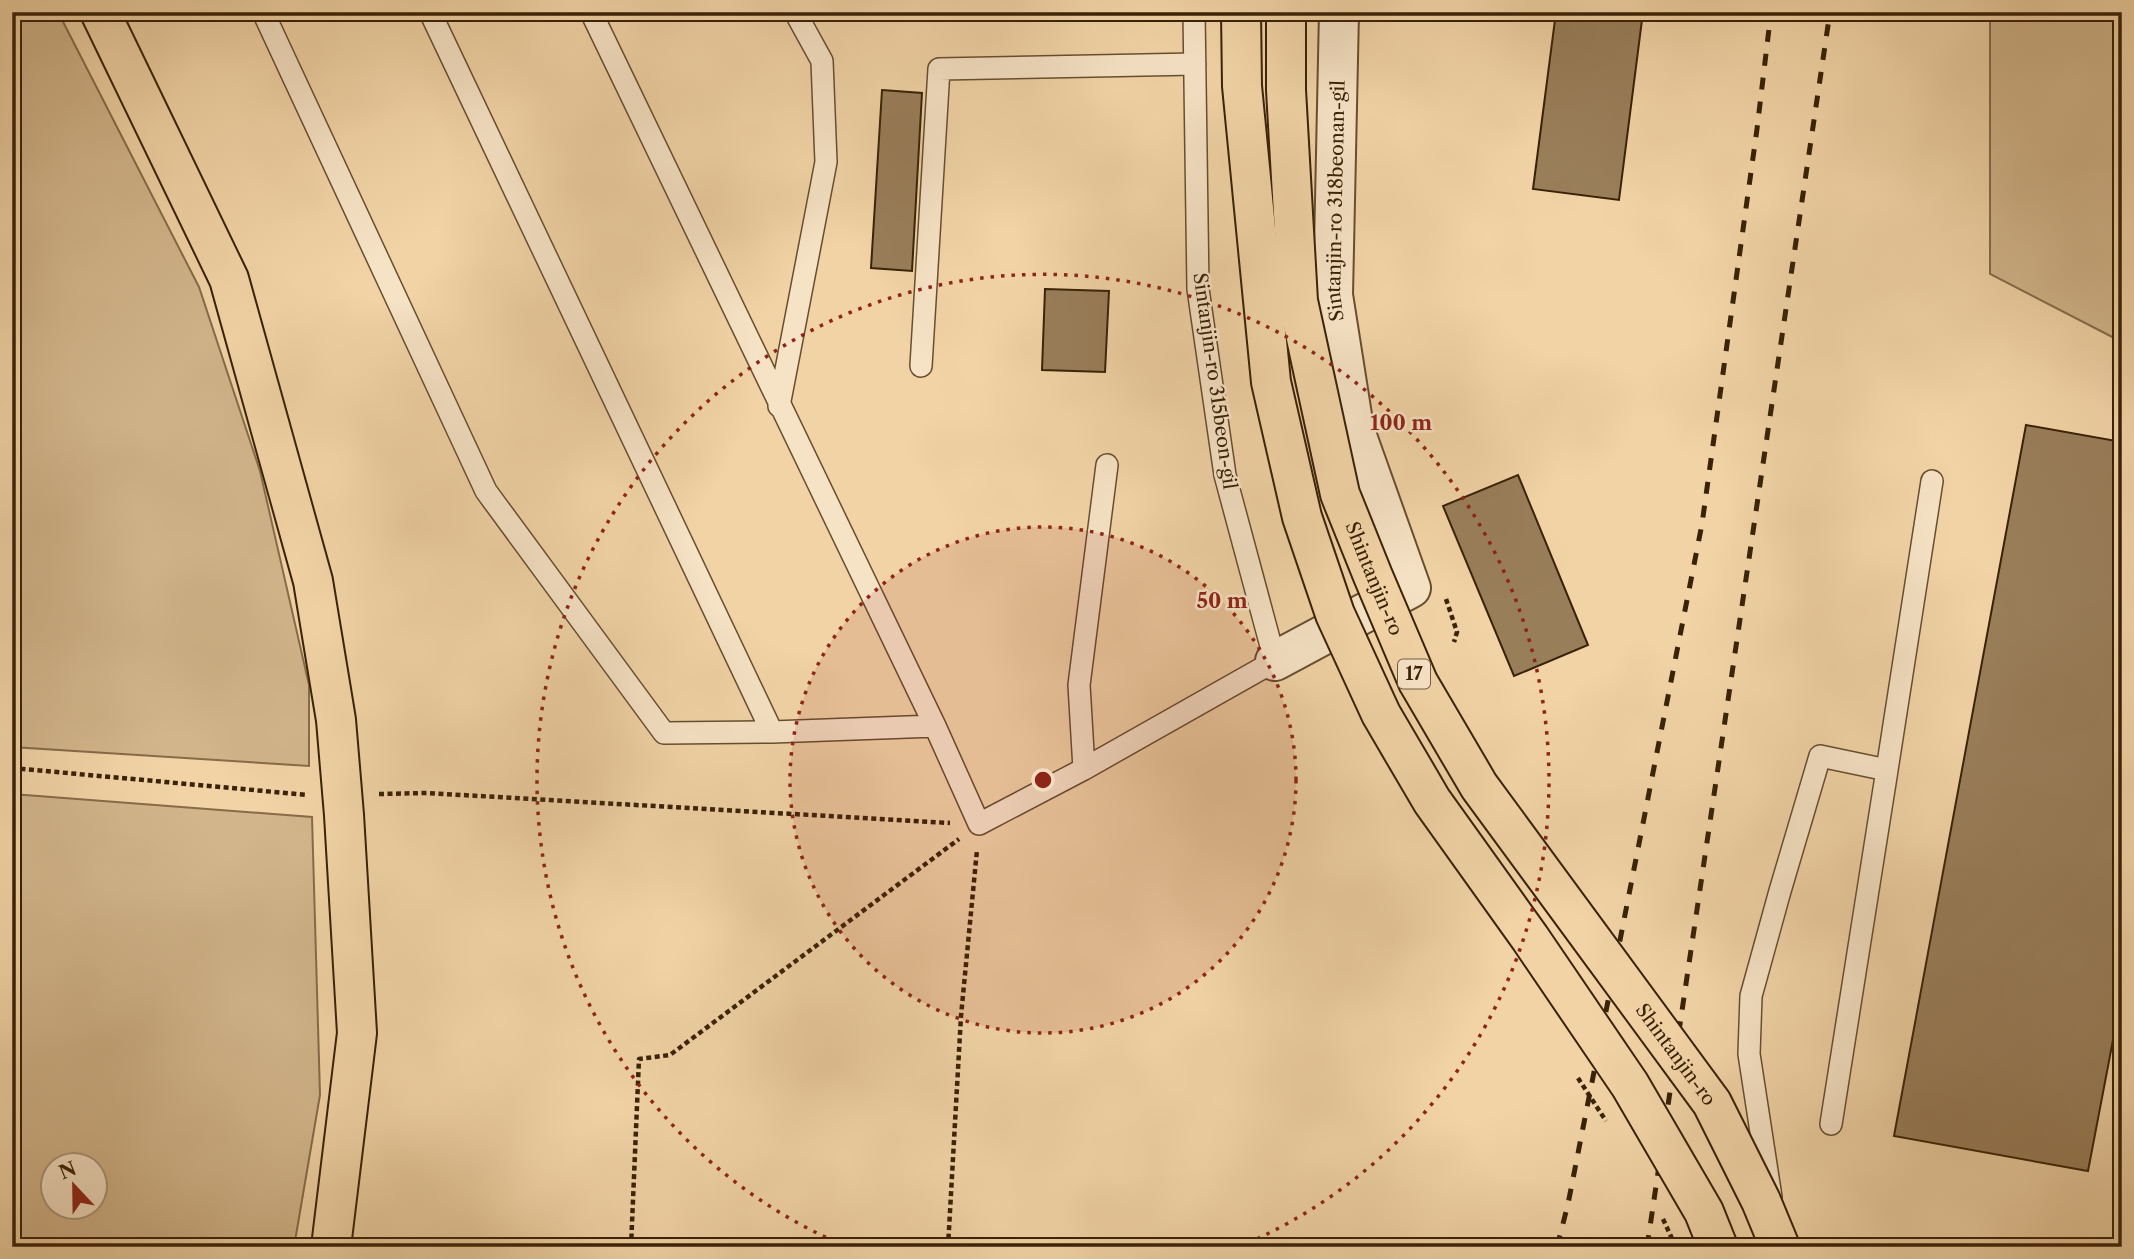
<svg xmlns="http://www.w3.org/2000/svg" width="2134" height="1259" font-family="'Libre Caslon Text',serif">
<style>
.green{fill:#d2b58b;stroke:#866c49;stroke-width:2;fill-rule:evenodd}
.building{fill:#997e5a;stroke:#392207;stroke-width:2}
.lines{fill:none;stroke-linecap:round;stroke-linejoin:round}
.lane-casing{stroke:#674e2f;stroke-width:24}
.street-casing{stroke:#674e2f;stroke-width:42}
.highway-casing{stroke:#392207;stroke-width:42}
.path{stroke:#392207;stroke-width:4.5;stroke-dasharray:5 3.5;stroke-linecap:butt}
.lane{stroke:#f6e2c5;stroke-width:21}
.street{stroke:#f6e2c5;stroke-width:38}
.highway{stroke:#f1d3a6;stroke-width:38}
.rail{stroke:#392207;stroke-width:5;stroke-dasharray:12 12;stroke-linecap:butt}
.primary-bridge-casing{stroke:#392207;stroke-width:42;stroke-linecap:butt}
.path-bridge{stroke:#392207;stroke-width:4.5;stroke-dasharray:5 3.5;stroke-linecap:butt}
.primary-bridge{stroke:#f1d3a6;stroke-width:38}
.ring{fill:none;stroke:#8f2418;stroke-width:3.5;stroke-dasharray:3.5 7}
.labels{text-anchor:middle;dominant-baseline:central;stroke-width:5;stroke-linejoin:round;paint-order:stroke}
.shield{fill:#f6e2c5;stroke:#725c40;stroke-width:2}
.shield-label{font-size:18px;font-weight:bold;fill:#392207}
.street-label{font-size:19px;fill:#392207;stroke:#f6e2c5}
.centre{fill:#8f2418;stroke:#f6e2c5;stroke-width:3.5}
.ring-label{font-size:21px;text-anchor:middle;font-weight:bold;fill:#8f2418;stroke:#f6e2c5;stroke-width:5;stroke-linejoin:round;paint-order:stroke}
</style>
<rect width="100%" height="100%" fill="#f1d3a6"/>
<filter id="stains"><feTurbulence type="fractalNoise" baseFrequency=".00286" numOctaves="4"/><feColorMatrix values="0 0 0 0 .2 0 0 0 0 .09 0 0 0 0 .02 0 0 0 .5 -.17"/></filter>
<radialGradient id="worn" r=".72"><stop offset=".6" stop-color="#630" stop-opacity="0"/><stop offset="1" stop-color="#630" stop-opacity=".3"/></radialGradient>
<path class="green" d="M12,12H58L199,287L260,471L309,685V766L12,747Z
M1990,12H2122V342L1990,274Z
M12,794L312,817L320,1095L294,1247H12ZM52,1164H94V1206H52Z"/>
<path class="building" d="M1556,12H1643L1619,200L1533,189Z
M882,90L922,93L912,271L871,268Z
M1045,289L1109,291L1105,372L1042,370Z
M2026,425L2122,442V993L2088,1171L1894,1136Z
M1518,475L1588,645L1514,676L1443,506Z"/>
<g class="lines">
<g class="lane-casing">
<path id="lane" d="M263,12L486,491L664,733L772,732L935,726
M430,12L772,732
M591,12L935,726L979,824L1084,769L1275,661L1225,475L1198,289L1194,12
M921,366L939,69L1195,64
M779,406L826,162L822,61L795,12
M1084,769L1079,685L1107,465
M1831,1124L1887,770
M1771,1197L1749,1054L1751,996L1780,891L1820,756L1887,770L1932,481"/>
</g>
<g class="street-casing">
<g id="street">
<path id="s1" d="M1275,661L1411,588L1354,428L1333,295L1339,12"/>
</g>
</g>
<g class="highway-casing">
<path id="highway" d="M100,12L229,279L313,581L336,720L344,815L357,1033L331,1247"/>
</g>
<path class="path" d="M1446,599L1457,632L1454,642
M12,768L308,795
M379,794L427,793L950,823
M631,1247L639,1059L670,1055L959,839
M948,1247L961,1016L977,850"/>
<use href="#lane" class="lane"/>
<use href="#street" class="street"/>
<use href="#highway" class="highway"/>
<path class="rail" d="M1557,1247L1568,1204L1702,524L1757,129L1771,12
M1647,1247L1830,12"/>
<g class="primary-bridge-casing">
<g id="primary-bridge">
<path d="M1241,12L1242,86L1271,382L1302,517L1335,614L1381,714L1432,801L1530,938L1630,1085L1704,1212L1718,1247"/>
<path id="s2" d="M1286,12V90L1298,301L1340,494L1373,576L1418,682L1479,786L1712,1103L1761,1201L1780,1247"/>
</g>
</g>
<path class="path-bridge" d="M1578,1078L1606,1121
M1663,1219L1674,1243"/>
<use href="#primary-bridge" class="primary-bridge"/>
</g>
<circle cx="1043" cy="780" r="253" fill="#8f2418" fill-opacity=".12"/>
<g class="ring">
<circle cx="1043" cy="780" r="253"/>
<path d="M845 1246A506 506 0 1 1 1241 1246"/>
</g>
<g class="labels">
<rect class="shield" x="1398" y="659.5" width="32" height="29" rx="5"/>
<g class="shield-label">
<text x="1414" y="674">17</text>
</g>
<g class="street-label">
<text stroke="none"><textPath href="#s1" startOffset="553">Sintanjin-ro 318beonan-gil</textPath></text>
<text transform="translate(1215 381) rotate(82)">Sintanjin-ro 315beon-gil</text>
<text stroke="none"><textPath href="#s2" startOffset="578">Shintanjin-ro</textPath></text>
<text stroke="none"><textPath href="#s2" startOffset="1144">Shintanjin-ro</textPath></text>
</g>
</g>
<circle cx="1043" cy="780" r="10" class="centre"/>
<g class="ring-label">
<text x="1401" y="430">100 m</text>
<text x="1222" y="608">50 m</text>
</g>
<rect width="2134" height="1259" fill="none" stroke="#f1d3a6" stroke-width="42"/>
<rect x="14" y="14" width="2106" height="1231" fill="none" stroke="#392207" stroke-width="3.5"/>
<rect x="21" y="21" width="2092" height="1217" fill="none" stroke="#392207" stroke-width="2"/>
<g transform="translate(74 1186) rotate(338)"><circle r="33" fill="#f6e2c5" stroke="#aa9579" stroke-width="2"/>
<path d="M0-5L12 26L0 18L-12 26Z" fill="#8f2418"/>
<text y="-10" font-size="19" font-weight="bold" text-anchor="middle" fill="#392207">N</text>
</g>
<rect width="100%" height="100%" filter="url(#stains)"/>
<rect width="100%" height="100%" fill="url(#worn)"/>
</svg>
